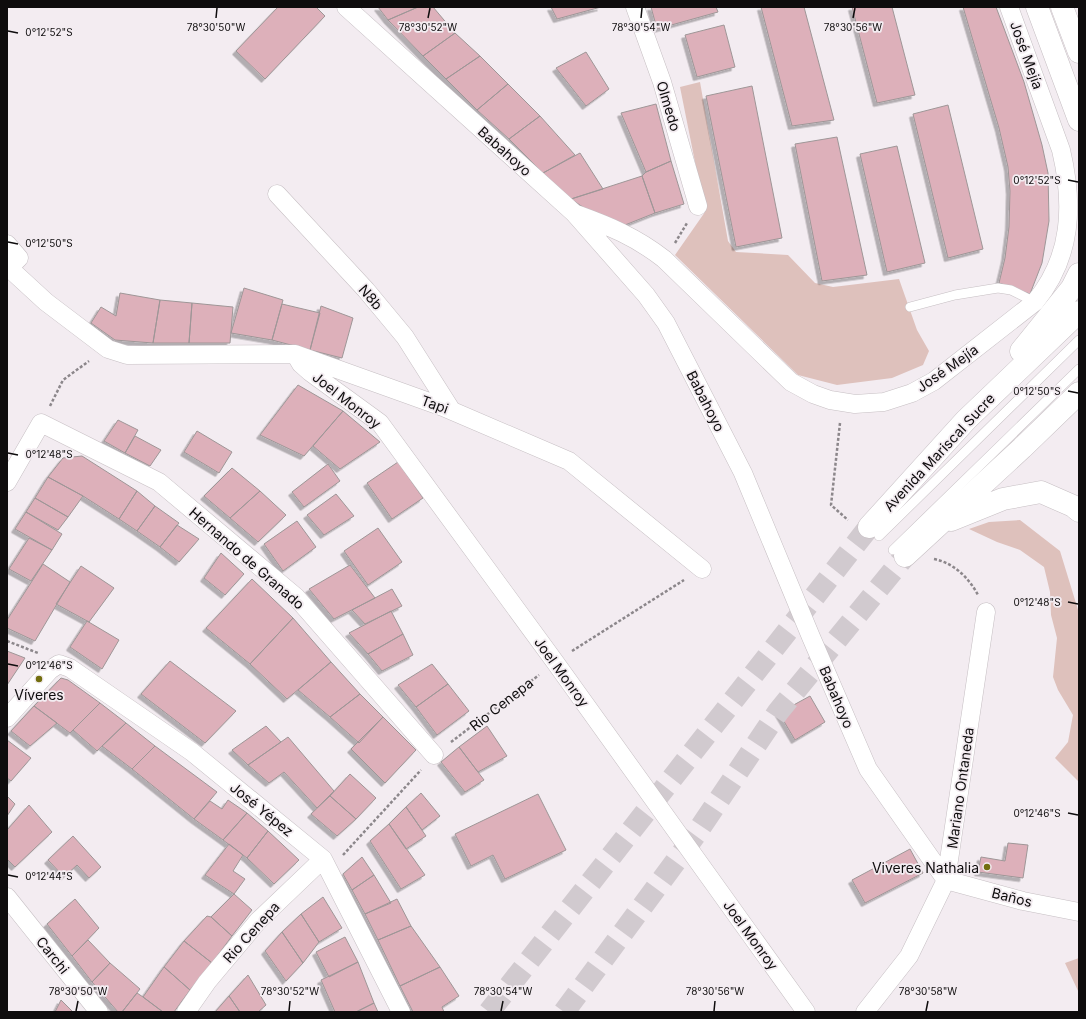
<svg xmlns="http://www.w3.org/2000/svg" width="1086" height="1019" font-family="Inter,sans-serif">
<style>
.green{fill:#dec1bc}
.building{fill:#ddb0ba;stroke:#9e9697;filter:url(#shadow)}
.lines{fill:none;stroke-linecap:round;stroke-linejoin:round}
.primary-tunnel{stroke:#d1cacf;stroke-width:22;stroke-dasharray:22 11;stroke-linecap:butt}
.lane-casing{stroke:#c6bfc3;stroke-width:10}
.street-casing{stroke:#c6bfc3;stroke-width:19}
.primary-casing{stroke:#c6bfc3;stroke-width:23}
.path{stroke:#8c878b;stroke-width:2.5;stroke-dasharray:3 2;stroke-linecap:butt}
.lane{stroke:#fff;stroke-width:9}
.street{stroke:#fff;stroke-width:18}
.primary{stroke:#fff;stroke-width:22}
.ticks{fill:none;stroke:#0e0c0d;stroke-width:1.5}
.poi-dot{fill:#726e0e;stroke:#f3ecf1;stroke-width:1.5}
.labels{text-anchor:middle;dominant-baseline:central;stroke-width:3.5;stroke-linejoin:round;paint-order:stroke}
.street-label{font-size:14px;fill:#0e0c0d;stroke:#f3ecf1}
.poi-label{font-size:14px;fill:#0e0c0d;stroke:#f3ecf1}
.ticks-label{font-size:10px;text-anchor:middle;fill:#0e0c0d;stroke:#f3ecf1;stroke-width:3.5;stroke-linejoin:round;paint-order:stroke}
</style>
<defs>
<filter id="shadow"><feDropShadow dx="-3.5" dy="3.5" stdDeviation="0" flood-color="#0004"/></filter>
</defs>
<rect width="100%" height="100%" fill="#f3ecf1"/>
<path class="green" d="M700,82L728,241L736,252L788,255L815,283L833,287L899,279L917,330L929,351L923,365L892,378L837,385L798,375L675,255L705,212L680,87Z
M1020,520L1060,551L1079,613V782L1055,758L1068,742L1073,715L1058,690L1053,677L1057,638L1051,615L1050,592L1044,567L1020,550L997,542L969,529L989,522Z
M1079,958V993L1065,963Z"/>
<path class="building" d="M278,7H316L325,16L265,79L236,51Z
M378,7H418L388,20Z
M418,7H433L455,33L423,56L388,20Z
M551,7H601L557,19Z
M651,7H716L718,12L657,29Z
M761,7H804L834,120L792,126Z
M852,7H892L915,95L877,103Z
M963,7H996L1024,82L1042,145L1048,173L1049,221L1042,263L1030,294L999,283L1005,258L1009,227L1010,191L1008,167L999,128Z
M724,25L735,67L697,77L685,35Z
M455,33L480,56L446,79L423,56Z
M586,52L609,89L586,106L556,68Z
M480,56L508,84L477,110L446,79Z
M508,84L540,116L509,139L477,110Z
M752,86L782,238L736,247L706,96Z
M656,104L671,161L646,172L621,113Z
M948,105L983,249L948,258L913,114Z
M540,116L575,155L543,173L509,139Z
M837,137L867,275L822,281L795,144Z
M897,146L925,263L887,272L860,154Z
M580,153L603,189L571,199L543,173Z
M671,161L684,204L655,213L642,176L646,172Z
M642,176L655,213L615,229L571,199Z
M244,288L283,300L272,340L231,333Z
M120,293L160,300L153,343L115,340L91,323L101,307L116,316Z
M160,300L192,303L189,343H153Z
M192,303L233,307L230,343H189Z
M282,304L320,313L310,350L272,340Z
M321,306L353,318L342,358L310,350Z
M298,385L343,411L304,456L260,435Z
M343,411L380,442L340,469L313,446Z
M118,420L138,430L125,453L104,441Z
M197,431L232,452L219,473L184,452Z
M135,436L161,450L150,466L125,453Z
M82,456L137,491L119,519L83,496L48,477L63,458Z
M398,462L423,498L392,519L367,483Z
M328,464L340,481L304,507L292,492Z
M232,468L260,491L230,518L204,496Z
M48,477L83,496L68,517L35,498Z
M137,491L155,506L137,531L119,519Z
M260,491L286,515L258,542L230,518Z
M336,494L354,516L324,535L307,515Z
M35,498L68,517L58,530L26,512Z
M155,506L179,523L160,547L137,531Z
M26,512L62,534L52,550L15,529Z
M297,521L316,547L283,571L264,544Z
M177,525L199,539L179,562L160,547Z
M378,528L402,562L368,585L344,551Z
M29,538L52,550L31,581L9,569Z
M221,553L244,574L225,595L204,578Z
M43,564L70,582L35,641L7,628V620Z
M350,565L375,598L334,619L309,589Z
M81,566L114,588L89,622L56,604Z
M252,579L293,618L250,664L206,628Z
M392,589L402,606L365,624L352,610Z
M391,611L403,634L368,654L349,633Z
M293,618L331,662L287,699L250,664Z
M87,621L119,640L102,669L70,647Z
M403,634L413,655L382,671L368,654Z
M7,651L25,658L7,685Z
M170,661L236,711L205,743L141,694Z
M331,662L360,694L330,717L298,690Z
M432,664L448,684L416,707L398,685Z
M61,678L68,680L100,703L70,733L34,706Z
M448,684L469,711L437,735L416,707Z
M360,694L383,717L359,743L330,717Z
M810,696L825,722L795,740L779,713Z
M100,703L126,723L97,751L73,730Z
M34,706L57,723L30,746L11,731Z
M383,717L416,750L385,783L351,749Z
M126,723L155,746L132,769L102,746Z
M266,726L281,742L248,765L232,750Z
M487,726L507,756L478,772L459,747Z
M288,737L334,791L317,808L284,772L269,783L248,765L281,742Z
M7,740L31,758L11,781L7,778Z
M155,746L217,792L194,819L132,769Z
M459,747L484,780L465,792L441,762Z
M350,774L376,798L356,819L330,796Z
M421,793L440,816L422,830L406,807Z
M538,794L566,850L505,879L493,855L471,866L455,834Z
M7,796L15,804L7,816Z
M330,796L356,819L337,836L311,814Z
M228,800L247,813L223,840L194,819L210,801L222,809Z
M29,805L52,832L15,867L7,859V830Z
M406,807L426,836L406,849L389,824Z
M247,813L268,831L247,858L223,840Z
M389,824L425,875L401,889L370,841Z
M268,831L299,860L274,884L247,858Z
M73,836L101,867L89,878L77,865L64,877L48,860Z
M1008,843L1028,845L1023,878L978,872L981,857L1005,861Z
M229,844L243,855L233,871L245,879L234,894L205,875Z
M910,849L923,873L865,903L852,880Z
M362,857L374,875L352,890L343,874Z
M374,875L391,903L365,914L352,890Z
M234,894L252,910L232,936L211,917Z
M323,897L342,928L319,942L301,914Z
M75,899L99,928L72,956L47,924Z
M397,899L411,926L378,940L365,914Z
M301,914L319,942L303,963L282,932Z
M207,916L211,917L232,936L212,963L184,941Z
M411,926L440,967L400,986L378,940Z
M282,932L303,963L286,981L265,951Z
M345,937L358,962L329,977L316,952Z
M88,940L110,963L92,982L72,956Z
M184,941L212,963L190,990L164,967Z
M358,962L374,1003L356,1012H335L321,980Z
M110,963L140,989L122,1012H118L92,982Z
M164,967L190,990L174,1012H163L143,997Z
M440,967L459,996L442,1007L444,1012H413L400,986Z
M248,975L266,1005L258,1012H240L229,996Z
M137,993L143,997L163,1012H122Z
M229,996L240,1012H215Z
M61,1000L73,1012H55Z
M374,1003L378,1012H356Z"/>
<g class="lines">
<path class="primary-tunnel" d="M489,1012L869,527
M564,1012L696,834L778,712L905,556"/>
<g class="lane-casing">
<path id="lane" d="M910,307L955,295L998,288L1011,290L1035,302
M879,536L1079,340
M893,550L1079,369"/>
</g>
<g class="street-casing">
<path id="street" d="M346,7L574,213L646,295L666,323L743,473L811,637L868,769L946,880
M635,7L662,82L698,206
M277,194L366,290L405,337L452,411
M576,214C609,226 636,237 664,259L791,382L813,394L830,400L855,404L884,402L912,393L934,381L1035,302C1072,257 1074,205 1061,150L1009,7
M7,244L19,258L9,268L46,302L108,349L127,355L295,354L443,407L569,461L702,569
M295,354L301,364L310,372L380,423L555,662L806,1012
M7,482L41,423L159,482L296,597L434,755
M7,718L50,670L59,664L70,668L192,752L323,859L401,1012
M946,880L1023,901L1079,912
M7,897L99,1012
M186,1012L207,982L258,921L323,859
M865,1012L909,956L946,880L986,612"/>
</g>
<g class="primary-casing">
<path id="primary" d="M1037,7L1079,120
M1062,7L1079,52
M1021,351L1072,288L1079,274
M951,520L1003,499L1041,492L1073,506L1079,511
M869,527L966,420L1079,312
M905,556L1022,448L1079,393"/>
</g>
<path class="path" d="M675,243L687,223
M50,406L63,380L89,361
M840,423L831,505L848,520
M934,559C954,563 969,578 978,595
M7,641L38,653
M572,651L684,580
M451,742L539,675
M343,855L421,770"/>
<use href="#lane" class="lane"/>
<use href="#street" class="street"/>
<use href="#primary" class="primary"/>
</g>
<path class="ticks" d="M216,18L217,8M428,18L430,8M641,18L642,8M853,18L855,8M8,31L18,33M1068,180L1078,182M8,242L18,244M1068,391L1078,393M8,453L18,455M1068,602L1078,604M8,664L18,666M1068,813L1078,815M8,875L18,877M76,1011L78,1001M289,1011L290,1001M501,1011L503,1001M714,1011L715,1001M926,1011L928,1001"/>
<g class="poi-dot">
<circle cx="39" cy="679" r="4"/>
<circle cx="987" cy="867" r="4"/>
</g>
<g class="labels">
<g class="street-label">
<text transform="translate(1027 55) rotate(70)">José Mejía</text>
<text transform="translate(669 106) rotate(73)">Olmedo</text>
<text transform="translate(505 151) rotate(42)">Babahoyo</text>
<text transform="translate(371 297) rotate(49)">N8b</text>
<text transform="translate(947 368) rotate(-35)">José Mejía</text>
<text transform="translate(347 400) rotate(38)">Joel Monroy</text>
<text transform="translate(706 401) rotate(63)">Babahoyo</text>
<text transform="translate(435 404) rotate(20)">Tapi</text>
<text transform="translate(939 452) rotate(-47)">Avenida Mariscal Sucre</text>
<text transform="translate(247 558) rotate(41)">Hernando de Granado</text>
<text transform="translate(562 672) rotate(54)">Joel Monroy</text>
<text transform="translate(837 697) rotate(67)">Babahoyo</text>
<text transform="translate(501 704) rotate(-38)">Rio Cenepa</text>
<text transform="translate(960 788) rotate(-82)">Mariano Ontaneda</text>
<text transform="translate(262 809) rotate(39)">José Yépez</text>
<text transform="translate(1012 897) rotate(14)">Baños</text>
<text transform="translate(251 932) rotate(-48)">Rio Cenepa</text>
<text transform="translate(751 935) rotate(54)">Joel Monroy</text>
<text transform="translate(53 955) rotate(51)">Carchi</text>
</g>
<g class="poi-label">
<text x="39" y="694">Víveres</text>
<text x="979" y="867" text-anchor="end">Viveres Nathalia</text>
</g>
</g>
<g class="ticks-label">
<text x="216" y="31">78°30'50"W</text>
<text x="428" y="31">78°30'52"W</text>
<text x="641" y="31">78°30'54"W</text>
<text x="853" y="31">78°30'56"W</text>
<text x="49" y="36">0°12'52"S</text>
<text x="1037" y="184">0°12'52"S</text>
<text x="49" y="247">0°12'50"S</text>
<text x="1037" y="395">0°12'50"S</text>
<text x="49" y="458">0°12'48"S</text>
<text x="1037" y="606">0°12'48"S</text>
<text x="49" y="669">0°12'46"S</text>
<text x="1037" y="817">0°12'46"S</text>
<text x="49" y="880">0°12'44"S</text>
<text x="78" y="995">78°30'50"W</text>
<text x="290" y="995">78°30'52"W</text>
<text x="503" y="995">78°30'54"W</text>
<text x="715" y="995">78°30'56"W</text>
<text x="928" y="995">78°30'58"W</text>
</g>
<rect width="1086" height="1019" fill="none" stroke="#0e0c0d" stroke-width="16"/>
</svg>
